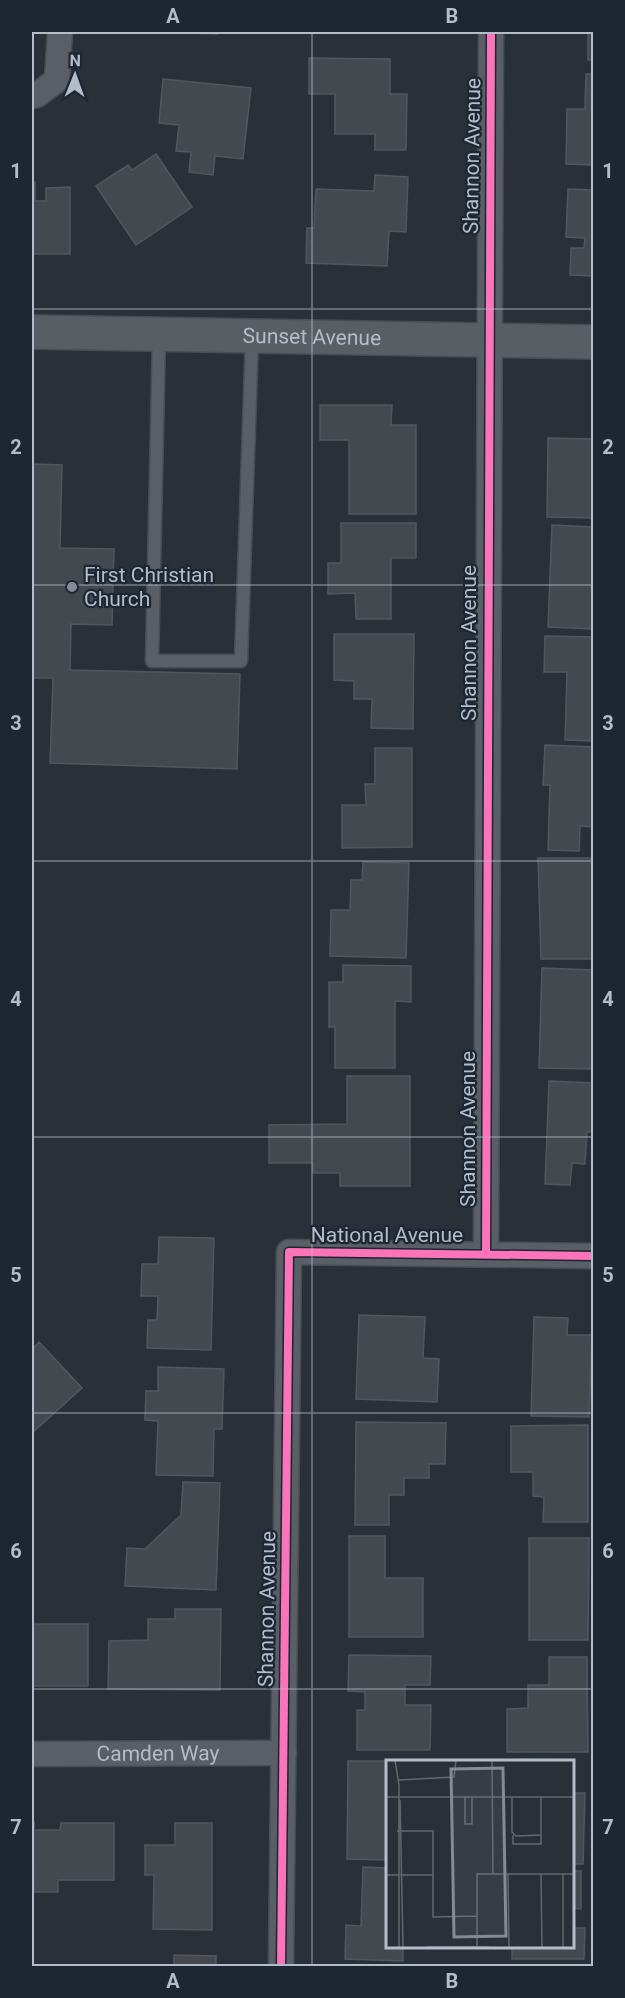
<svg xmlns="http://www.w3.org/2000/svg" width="625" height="1998" font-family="Roboto,sans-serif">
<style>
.building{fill:#444950;stroke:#52575f;stroke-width:1.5}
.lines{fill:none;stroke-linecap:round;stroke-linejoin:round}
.service-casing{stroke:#484c53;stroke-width:15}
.minor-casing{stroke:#484c53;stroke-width:27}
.secondary-casing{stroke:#484c53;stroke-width:36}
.service{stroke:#5a5e66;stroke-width:12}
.minor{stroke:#5a5e66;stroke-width:24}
.secondary{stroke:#595d64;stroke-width:33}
.cycleway-casing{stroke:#1d2633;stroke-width:11}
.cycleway{stroke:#fb73b8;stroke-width:8}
.grid{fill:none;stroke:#b4bcc9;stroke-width:1.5;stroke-opacity:0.55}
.poi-dot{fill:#848b96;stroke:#1d2633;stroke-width:2}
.labels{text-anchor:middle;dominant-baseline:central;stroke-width:4.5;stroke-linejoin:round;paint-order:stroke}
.street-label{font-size:21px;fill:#b4bcc9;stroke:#1d2633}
.poi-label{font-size:21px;fill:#b4bcc9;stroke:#1d2633;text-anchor:start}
.inset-road{fill:none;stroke:#616872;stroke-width:1.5}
.view{fill:#848b96;fill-opacity:0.15;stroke:#848b96;stroke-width:3}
.inset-edge{fill:none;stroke:#b4bcc9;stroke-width:3}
.neatline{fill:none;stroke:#b4bcc9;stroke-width:2}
.grid-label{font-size:20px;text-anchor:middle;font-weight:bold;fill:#b4bcc9}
</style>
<rect width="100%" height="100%" fill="#2a3038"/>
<path class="building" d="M149,32H217V34Z
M588,32H594V60H588Z
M309,58L390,59V94H407L406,150H375V134H335V94H309Z
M586,74H594V165L566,164L567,109H585Z
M163,79L251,88L243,159L215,156L213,175L189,172L191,152L176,151L179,125L159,123Z
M156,154L192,207L136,245L96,186L128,165L132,170Z
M375,175L408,177L406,232L389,231L387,266L306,263L307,228H314L316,189L374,191Z
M32,182H35V201H46V188L70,187V254H32Z
M568,189L594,190V276L570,275L571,248H584L585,238L566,237Z
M320,405H392L391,425H416V514H349V440H320Z
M548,438L594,439V518L547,517Z
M32,464L62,465L60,548L114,549L112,625L71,624L70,670L240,674L237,769L50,763L53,678H32Z
M341,523H416V558H391V619H356L355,593L328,594V563H341Z
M552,525L594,527V629L548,627Z
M334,634H414L413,729L371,728L372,699H354V681L334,680Z
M545,636L594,637V741L565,740L567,672H544Z
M545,745L594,747V827L580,826L579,851L548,850L550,785H543Z
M375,748H412V847L342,848V805H366L365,784H375Z
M538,858H594V959H541Z
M363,862L409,863L406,958L330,956L331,910H350L351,880H362Z
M343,965L411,966V1002L395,1001V1068H335V1027H329V982H343Z
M542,968L594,970V1069L539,1068Z
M347,1076H410V1186H340V1173H313V1163H269V1125L347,1124Z
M549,1081L594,1083V1132H587L585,1164L572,1163L570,1185L545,1184Z
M159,1237L214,1238L211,1350L147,1348L148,1320H157L158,1296H141L142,1264H158Z
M359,1315L425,1317L423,1358L439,1359L437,1402L356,1399Z
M534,1317L568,1318L567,1335H592L589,1417L531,1416Z
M39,1342L82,1388L32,1433V1349Z
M158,1367L224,1369L222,1429H214L213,1476L156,1475L158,1421L145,1420L146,1391H158Z
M356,1422L446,1423L445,1464H429V1478H404V1495H389V1525H355Z
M588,1425V1522H543L544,1497L533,1496V1472H511V1426Z
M183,1482L220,1483L216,1590L125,1586L127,1548L145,1549L181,1515Z
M349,1536H385V1578H423V1637H349Z
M529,1538H589L588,1640H529Z
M175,1609H221L220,1690L108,1689L109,1641L148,1640V1619H175Z
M32,1624H88V1686H32Z
M349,1655L431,1656L430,1685H405V1705H431L430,1750H357V1710H365V1692L348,1691Z
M549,1657H587L588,1752H507V1709L528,1708V1685H549Z
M521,1759L560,1760V1761H521Z
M348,1761H388V1860L347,1859Z
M572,1793H585L583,1864H572Z
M32,1822H34V1830H60L61,1823H114V1880H58V1892H34Z
M175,1823H212V1930L153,1929L154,1875H145V1845H175Z
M363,1867L388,1868V1946H403V1961L345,1959L346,1925L361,1926Z
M572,1871H581V1909L572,1908Z
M572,1928H585L584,1959H512V1946H572Z
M174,1955L216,1956V1966H174Z"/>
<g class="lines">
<g class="service-casing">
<path id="service" d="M159,336L152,661H241L252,337"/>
</g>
<g class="minor-casing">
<g id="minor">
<path d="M32,96L37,95L57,80L60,32"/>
<path d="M486,1254L491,32"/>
<path id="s1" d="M32,1754L284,1753"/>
<path d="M281,1966L289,1252L594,1256"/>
</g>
</g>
<g class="secondary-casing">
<g id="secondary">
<path id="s2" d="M32,332L594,342"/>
</g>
</g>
<use href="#service" class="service"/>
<use href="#minor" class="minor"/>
<use href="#secondary" class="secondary"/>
<g class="cycleway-casing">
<path id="cycleway" d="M486,1254L491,32
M281,1966L289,1252L594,1256"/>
</g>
<use href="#cycleway" class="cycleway"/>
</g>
<path class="grid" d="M312,32V1966M32,309H594M32,585H594M32,861H594M32,1137H594M32,1413H594M32,1689H594"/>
<circle class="poi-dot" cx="72" cy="587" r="6"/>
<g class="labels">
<g class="street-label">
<text transform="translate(472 156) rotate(-89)">Shannon Avenue</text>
<text stroke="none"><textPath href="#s2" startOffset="280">Sunset Avenue</textPath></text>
<text transform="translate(469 643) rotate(-90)">Shannon Avenue</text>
<text transform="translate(468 1129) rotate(-90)">Shannon Avenue</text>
<text x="387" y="1235">National Avenue</text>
<text transform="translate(267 1609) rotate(-89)">Shannon Avenue</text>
<text stroke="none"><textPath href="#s1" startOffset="126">Camden Way</textPath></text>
</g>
<g class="poi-label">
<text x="84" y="575">First Christian<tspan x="84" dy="24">Church</tspan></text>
</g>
</g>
<g transform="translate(386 1760)">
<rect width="188" height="188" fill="#2a3038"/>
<path class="inset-road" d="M9,0L13,25V187M106,0L107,114M12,20L68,17L70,0M0,37H188M79,37V64H86V38M126,37V72L130,76L155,75V37M14,40L17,187M11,71H47V157L91,156M127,75V84H155V76M122,114L123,187M155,114L156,187M177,114V187M0,115H47M41,187H103M91,187V114H188"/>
<path class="view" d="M117,8L120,176L68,177L65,9Z"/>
<rect width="188" height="188" class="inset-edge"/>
</g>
<rect width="625" height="1998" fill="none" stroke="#1d2633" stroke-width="66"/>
<g transform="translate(75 75) rotate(1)" stroke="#1d2633" stroke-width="4.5" paint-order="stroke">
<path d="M0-4.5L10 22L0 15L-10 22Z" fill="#b4bcc9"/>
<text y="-9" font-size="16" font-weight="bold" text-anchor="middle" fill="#b4bcc9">N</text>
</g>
<rect x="33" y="33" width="559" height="1932" class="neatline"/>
<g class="grid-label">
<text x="173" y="23">A</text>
<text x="452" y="23">B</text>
<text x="16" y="178">1</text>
<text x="608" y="178">1</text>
<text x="16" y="454">2</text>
<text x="608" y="454">2</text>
<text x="16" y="730">3</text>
<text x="608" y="730">3</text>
<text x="16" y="1006">4</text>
<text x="608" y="1006">4</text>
<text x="16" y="1282">5</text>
<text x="608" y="1282">5</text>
<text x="16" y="1558">6</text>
<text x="608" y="1558">6</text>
<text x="16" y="1834">7</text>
<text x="608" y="1834">7</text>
<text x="173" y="1988">A</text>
<text x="452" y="1988">B</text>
</g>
</svg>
